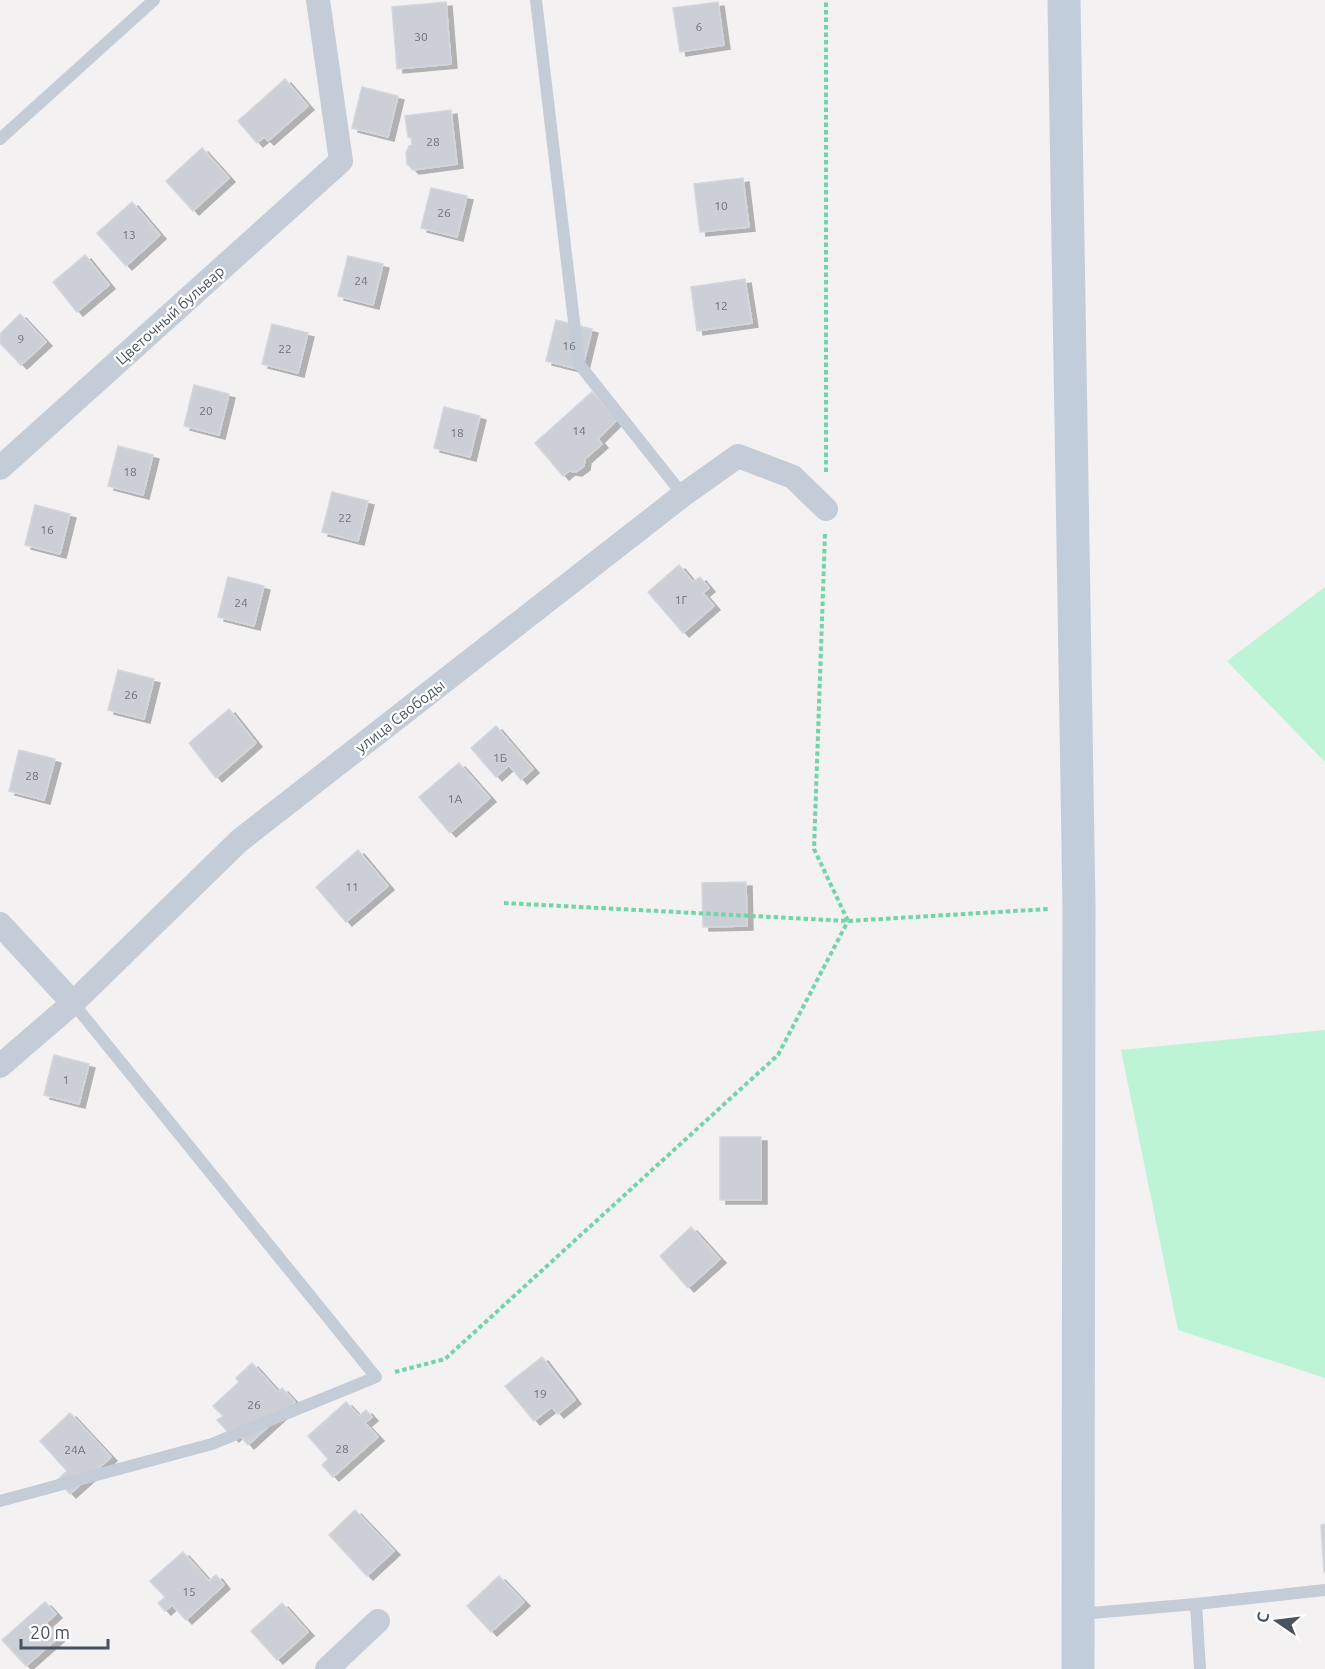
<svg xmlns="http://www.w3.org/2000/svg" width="1325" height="1669" font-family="Ubuntu,sans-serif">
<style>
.green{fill:#bcf4d5}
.building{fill:#cdcfd6;stroke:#d4d6dd;stroke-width:1.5;filter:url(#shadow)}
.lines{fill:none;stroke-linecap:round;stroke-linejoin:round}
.path{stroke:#71d5a9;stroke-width:4;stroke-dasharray:4.5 3;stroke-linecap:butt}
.lane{stroke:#c4ccd7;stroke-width:12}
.street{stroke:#c4ccd7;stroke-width:24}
.secondary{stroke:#c2cddb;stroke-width:33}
.labels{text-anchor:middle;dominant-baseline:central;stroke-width:4.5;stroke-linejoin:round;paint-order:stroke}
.number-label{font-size:12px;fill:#68727e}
.street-label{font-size:15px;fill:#475361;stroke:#fff}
</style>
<defs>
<filter id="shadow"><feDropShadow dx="6" dy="4" stdDeviation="0" flood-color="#0004"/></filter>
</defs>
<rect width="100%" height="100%" fill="#f3f1f1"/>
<path class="green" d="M1325,587V762L1227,661Z
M1325,1030V1378L1178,1330L1121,1050Z"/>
<path class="building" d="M446,2L451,64L397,69L392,7Z
M718,2L724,45L680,52L673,8Z
M285,79L308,106L268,141L264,137L257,143L238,121Z
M362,87L398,96L388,137L352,128Z
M451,110L457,164L413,170L407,164L406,153L409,146L412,145L411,137H408L405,116Z
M202,148L229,178L193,211L166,181Z
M743,178L749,227L700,232L694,184Z
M431,188L467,196L457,237L421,228Z
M132,202L160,235L126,266L97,233Z
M85,255L109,285L77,312L53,282Z
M348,256L383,264L373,305L338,296Z
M745,279L752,323L697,331L691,287Z
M20,314L46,342L21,365L0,343V334Z
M556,320L592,329L582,370L546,361Z
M272,324L308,333L298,373L262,364Z
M194,385L229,394L219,435L184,426Z
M592,392L617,420L598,439L602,444L585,459L584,466L576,472L569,471L563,476L535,443Z
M444,407L480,416L470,457L434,448Z
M118,446L153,455L143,495L108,486Z
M332,492L368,501L358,541L322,532Z
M35,505L70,514L60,554L25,545Z
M679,565L693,582L700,577L709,588L703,593L714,606L683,633L648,592Z
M228,577L264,586L254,626L218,617Z
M118,670L154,679L144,719L108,710Z
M229,709L256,743L216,778L189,743Z
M496,726L533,769L521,780L509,765L496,777L471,748Z
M19,750L55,759L44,800L9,791Z
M459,763L490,798L450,833L419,797Z
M358,850L388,886L346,922L316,887Z
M746,882L747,926L703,927L702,883Z
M54,1055L89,1064L79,1104L44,1095Z
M720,1137H761V1200H720Z
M691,1227L720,1259L688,1288L660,1256Z
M542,1357L575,1400L558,1414L552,1407L534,1421L505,1386Z
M252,1363L278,1392L282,1388L295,1402L248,1445L238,1433L233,1438L217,1420L223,1416L213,1406L239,1382L236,1378Z
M346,1402L359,1416L366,1410L372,1417L365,1423L378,1437L333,1477L322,1465L328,1459L308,1436Z
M70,1413L111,1457L70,1494L57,1480L67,1471L40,1441Z
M355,1510L394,1551L367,1576L329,1535Z
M1325,1524V1571L1324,1572L1321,1525Z
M183,1552L209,1581L216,1575L224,1585L186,1620L172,1605L165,1611L158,1603L165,1597L150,1581Z
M499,1576L524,1602L491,1632L467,1606Z
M45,1602L56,1614L46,1623L59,1637L26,1666L2,1640Z
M282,1603L308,1632L277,1660L251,1631Z"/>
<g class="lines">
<path class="path" d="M826,472V0
M825,534L814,849L848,921
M504,903L848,921L1048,909
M395,1372L445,1359L778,1055L848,921"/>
<path class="lane" d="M536,0L579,364L683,495
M0,139L154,0
M0,1501L212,1444L376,1377L73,1003
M1196,1604L1325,1590
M1080,1614L1196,1604L1200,1669"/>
<path class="street" d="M0,468L341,161L318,0
M0,924L73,1003
M0,1066L73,1003L239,841L683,495L738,456L793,477L826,509
M327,1669L378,1621"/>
<path class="secondary" d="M1064,0L1079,907L1078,1669"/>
</g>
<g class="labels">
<g class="number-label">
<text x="699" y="26">6</text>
<text x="421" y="36">30</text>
<text x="433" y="141">28</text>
<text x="721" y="205">10</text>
<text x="444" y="212">26</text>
<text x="129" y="234">13</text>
<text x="361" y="280">24</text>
<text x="721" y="305">12</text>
<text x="21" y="338">9</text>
<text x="569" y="345">16</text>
<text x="285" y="348">22</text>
<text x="206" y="410">20</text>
<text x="579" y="430">14</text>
<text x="457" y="432">18</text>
<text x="130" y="471">18</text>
<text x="345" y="517">22</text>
<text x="47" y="529">16</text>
<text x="681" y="599">1Г</text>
<text x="241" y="602">24</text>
<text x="131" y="694">26</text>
<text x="500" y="757">1Б</text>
<text x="32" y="775">28</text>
<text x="455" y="798">1А</text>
<text x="352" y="886">11</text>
<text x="66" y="1079">1</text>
<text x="540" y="1393">19</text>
<text x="254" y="1404">26</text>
<text x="342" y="1448">28</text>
<text x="75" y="1449">24А</text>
<text x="189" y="1591">15</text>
</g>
<g class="street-label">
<text transform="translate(170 315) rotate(-42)">Цветочный бульвар</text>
<text transform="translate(400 716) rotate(-38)">улица Свободы</text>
</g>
</g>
<g transform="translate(1277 1621) rotate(284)" stroke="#ffffff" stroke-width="4.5" paint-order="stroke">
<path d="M0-4.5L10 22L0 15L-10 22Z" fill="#475361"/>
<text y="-9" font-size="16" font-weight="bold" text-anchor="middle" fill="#475361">С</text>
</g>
<path d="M21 1639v9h87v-9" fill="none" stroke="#475361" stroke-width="3"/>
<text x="30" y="1639" font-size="18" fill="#475361" stroke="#ffffff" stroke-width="4.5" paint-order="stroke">20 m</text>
</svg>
